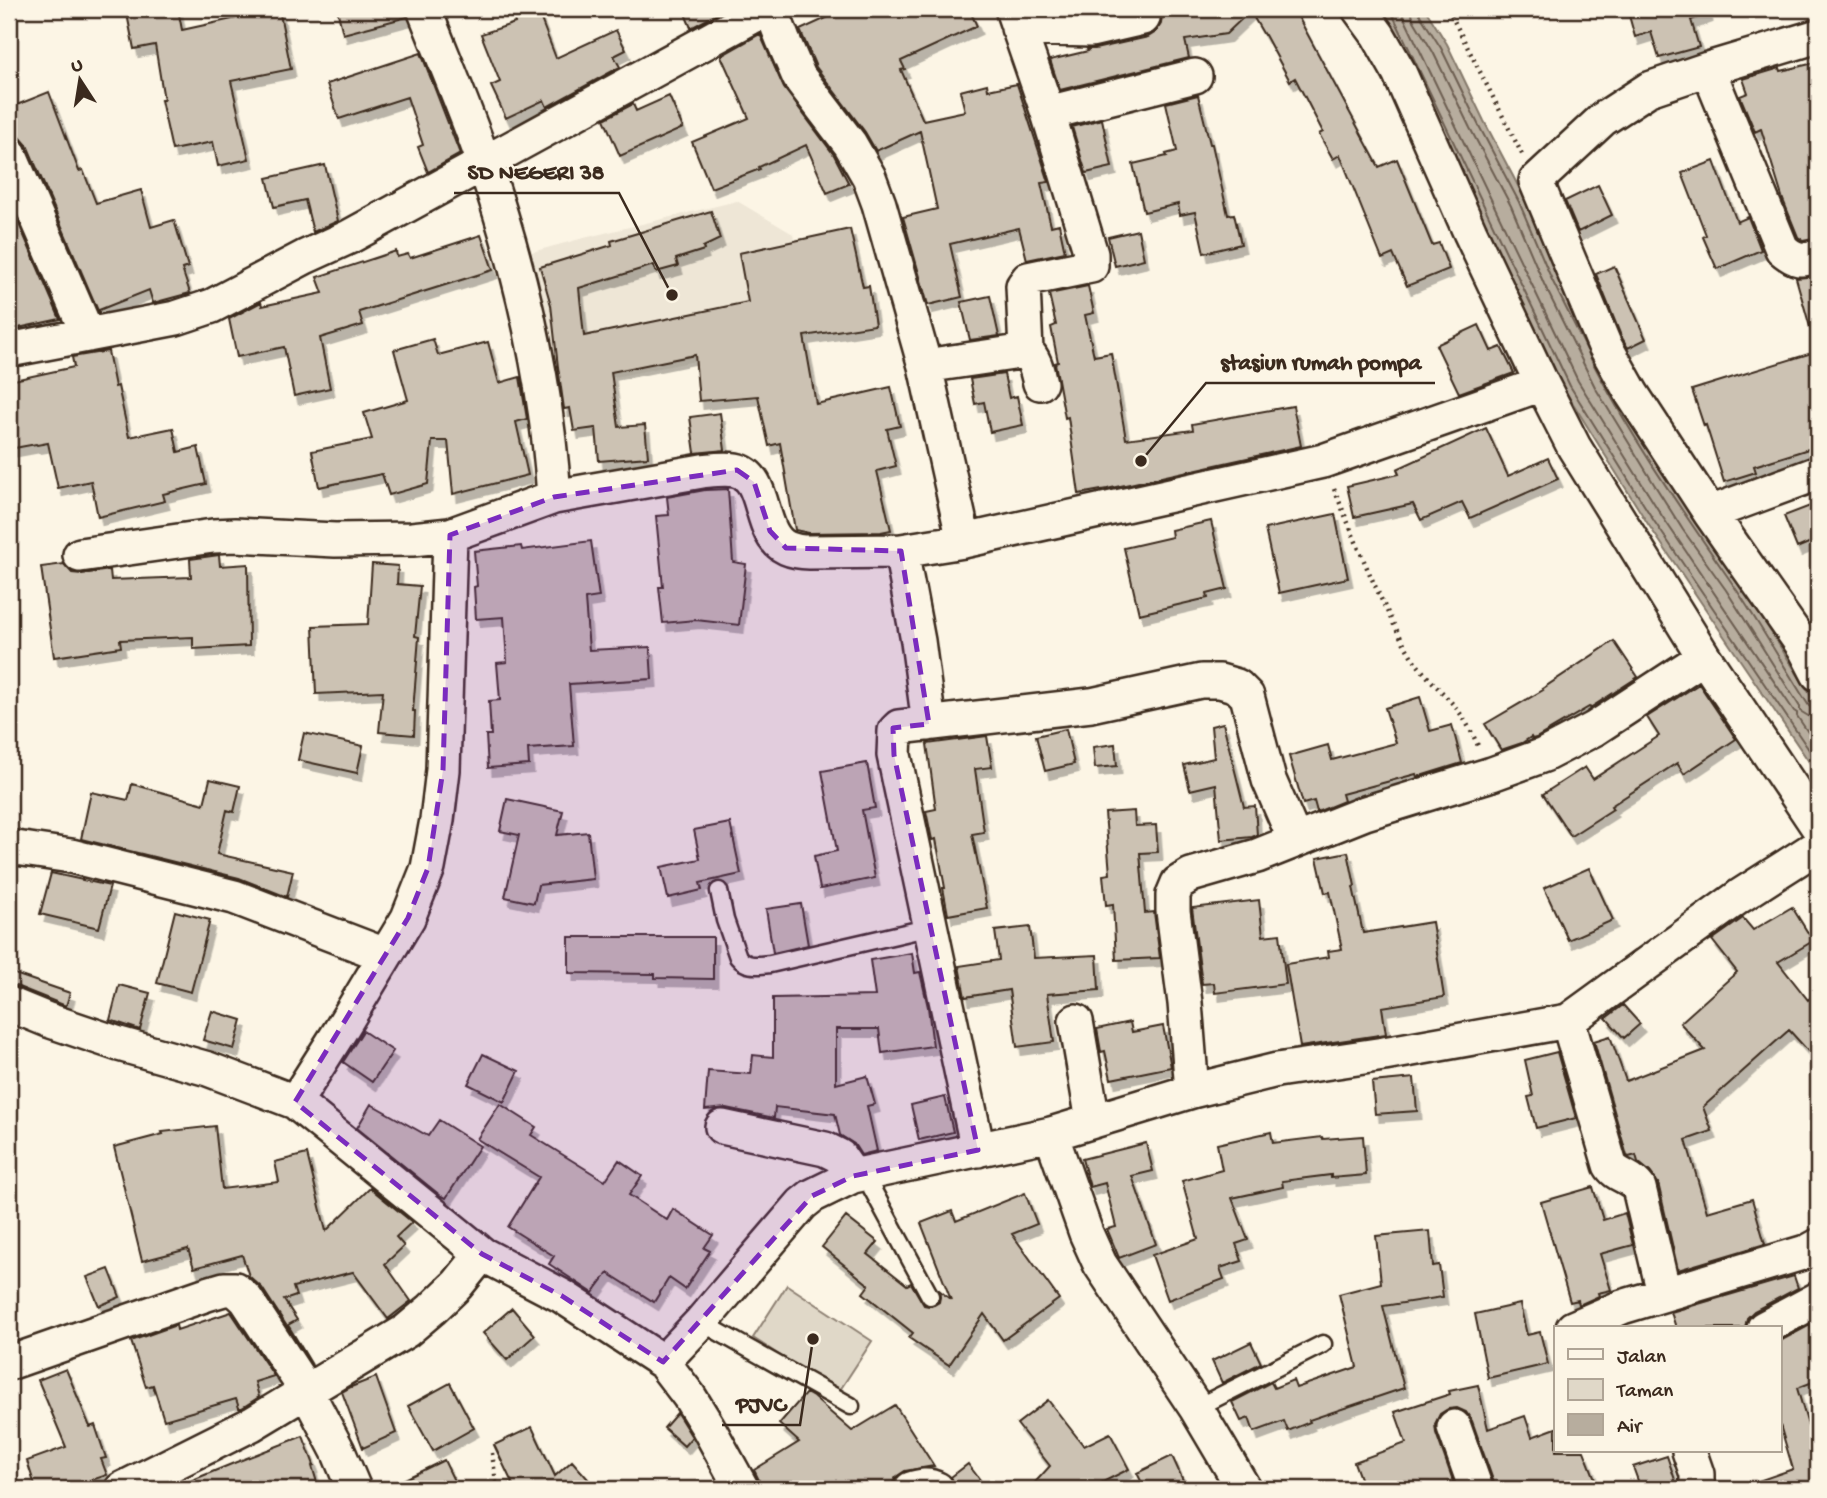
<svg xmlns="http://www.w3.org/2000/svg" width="1827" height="1498" font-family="'Gochi Hand',sans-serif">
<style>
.built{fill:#eee6d6}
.green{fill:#e0d8c8;stroke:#8e8173;stroke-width:2}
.water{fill:#b7ad9e;stroke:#85796b;stroke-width:2}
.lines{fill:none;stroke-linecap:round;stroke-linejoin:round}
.shore{stroke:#6d5e51;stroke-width:2}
.building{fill:#ccc2b3;stroke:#3b2a1e;stroke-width:2;filter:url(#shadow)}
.lane-casing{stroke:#3b2a1e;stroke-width:21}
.street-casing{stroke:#3b2a1e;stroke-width:38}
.path{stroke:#3b2a1e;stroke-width:4.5;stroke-dasharray:2 5;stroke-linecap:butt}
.lane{stroke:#fcf5e5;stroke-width:16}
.street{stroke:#fcf5e5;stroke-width:33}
.marked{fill:#7b2cbf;fill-opacity:0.2;stroke:#7b2cbf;stroke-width:5;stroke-dasharray:14 9;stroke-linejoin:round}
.leader{fill:none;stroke:#3b2a1e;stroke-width:2.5}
.callout-dot{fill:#3b2a1e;stroke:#fcf5e5;stroke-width:2.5}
.callout-label{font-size:23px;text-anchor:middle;font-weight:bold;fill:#3b2a1e;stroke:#fcf5e5;stroke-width:5;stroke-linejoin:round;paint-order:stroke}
</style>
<defs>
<filter id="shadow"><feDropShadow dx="4.5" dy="8" stdDeviation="0" flood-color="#0004"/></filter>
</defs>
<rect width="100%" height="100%" fill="#fcf5e5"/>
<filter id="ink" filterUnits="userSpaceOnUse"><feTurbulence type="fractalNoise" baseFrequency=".0143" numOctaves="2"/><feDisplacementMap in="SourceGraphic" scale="14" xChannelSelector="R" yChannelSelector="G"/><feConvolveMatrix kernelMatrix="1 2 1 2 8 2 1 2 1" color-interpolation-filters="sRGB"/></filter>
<g filter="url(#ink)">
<path class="built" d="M737,201L793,234L810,338L560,388L532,252L580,239Z"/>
<path class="green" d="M787,1285L872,1341L838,1393L753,1338Z"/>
<path class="water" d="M1382,9H1425L1447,44L1484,121L1525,199L1558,278L1739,581L1818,707V775L1648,524L1564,389Z"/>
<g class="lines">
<path class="shore" d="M1390,9L1570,386L1654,521L1818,763
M1400,9L1578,381L1662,516L1794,711L1797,713V716L1818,747
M1411,9L1413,19L1433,52L1470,128L1511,206L1544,284L1596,389L1654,484L1683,530L1726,590L1800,707V711L1810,717L1818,718
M1419,9L1420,15L1441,48L1478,124L1519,202L1552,280L1587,350
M1589,355C1629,435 1681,509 1732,583C1759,623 1783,665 1809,706L1813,709L1818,710"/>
</g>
<path class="building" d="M126,9H178L182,30L246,16L244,9H279L291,69L231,81L249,159L218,166L213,142L172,150L161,100H164L155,45L134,49Z
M337,9H405L407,17L343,34Z
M534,9H537L556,58L616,30L626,50L614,56L620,67L547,107L544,100L506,118L491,86L500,82L481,34L515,23L513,17Z
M683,9H726L691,28Z
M846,9H923L926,15L942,9H969L977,26L901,61L905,69L901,70L923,120L965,111L960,91L987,84L988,90L1017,84L1049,182L1041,183L1051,226L1059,224L1065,252L1027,260L1019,228L950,244L962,297L928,305L903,217L937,209L920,131L876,151L865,132L816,67L800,30Z
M1159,9H1294L1379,167L1397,159L1432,245L1439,243L1449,269L1407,286L1393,254L1382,259L1340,155L1333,159L1319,134L1323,132L1295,78L1290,81L1265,35H1264L1250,11L1226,34L1185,40L1189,58L1060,90L1050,60L1088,51L1087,49H1095L1148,37L1156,32L1161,24L1162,14Z
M1640,9H1707L1708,14L1691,20L1699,47L1659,58L1651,32L1635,37L1628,12Z
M760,34L784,88L834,155L849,184L827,193L806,145L759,167L760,169L711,188L692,142L749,118L721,56Z
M421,53L460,154L428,172L418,147L423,145L407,97L339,119L327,84Z
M1818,62V237L1803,240L1798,237L1783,200L1761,129L1755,132L1740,96L1748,93L1743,79L1780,68L1781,71Z
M49,92L79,171L83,170L96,203L141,190L151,227L174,220L188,267L182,269L190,293L153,303L149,290L99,310V313L27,145L20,137L9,134V108Z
M1198,95L1210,144H1212L1228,215L1234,214L1241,244L1204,253L1195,212L1180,215L1178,204L1144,212L1133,164L1167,156L1166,154L1177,151L1166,103Z
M669,96L683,128L620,156L604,119L633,104L636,111Z
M1102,119L1112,167L1086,173L1072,127Z
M1714,161L1737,222L1748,217L1761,250L1717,269L1703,237L1706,235L1682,173Z
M325,165L338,221L313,232L305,200L274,207L267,178Z
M1598,185L1612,215L1578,232L1565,201Z
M9,201L60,319L9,330Z
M711,211L720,239L703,247L704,250L676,259L678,266L656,272L654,265L579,288L584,336L748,302L739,253L850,229L863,287L869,286L875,325L804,336L816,404L891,387L900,426L887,429L896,466L877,471L891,530L881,532L809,533L795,530L780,443L769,446L758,396L699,401L695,355L611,372L619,427L645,425L648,457L599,461L596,428L574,431L570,408L564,409L558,367L551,305L540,267L612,245L611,241Z
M1138,230L1144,259L1115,266L1108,237Z
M481,235L493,270L359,312L363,325L320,338L330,388L294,396L284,347L237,357L229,319L261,302L262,306L323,293L317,277L396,251L397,257L408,254L410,258Z
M1614,266L1646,339L1628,348L1621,336L1596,274Z
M1818,276V333L1812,334L1796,278Z
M1088,286L1094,313L1085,315L1094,356L1111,353L1126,439L1193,430L1192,424L1293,406L1301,446L1107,489L1079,494L1068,417L1065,418L1055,363L1058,362L1051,327L1056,325L1049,294Z
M990,296L999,336L970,340L961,302Z
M1479,325L1491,351L1501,347L1514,373L1459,393L1436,345Z
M433,339L438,355L488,342L499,383L520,377L527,419L516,422L528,475L453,494L448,441H432L428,484L389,495L382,474L319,487L312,451L372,439L364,413L408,400L394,350Z
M108,351L115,387L118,386L129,437L173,428L178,452L198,447L206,484L163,494L165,501L98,517L91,481L58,488L48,443L37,445L36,444L9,449V381L74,367L72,357Z
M1818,351V446L1754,466L1756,472L1724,482L1706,425L1704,426L1692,390Z
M1004,374L1009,398L1017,396L1023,425L990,432L984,402L975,404L970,379Z
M720,413L725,450L695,453L690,417Z
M1486,428L1508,476L1548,458L1558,479L1470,518L1462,502L1421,520L1413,504L1354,517L1347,486L1399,474L1397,469Z
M728,489L733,562L746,564L739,625L696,620L663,623L659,587H663L656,516L669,515L667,497L705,490Z
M1818,503V539L1797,548L1784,516Z
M1335,514L1348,578L1279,593L1265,529Z
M1211,521L1227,589L1207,594L1208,598L1139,614L1124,548L1172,537L1171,530Z
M591,541L599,597L585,599L589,650L650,647L652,679L569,684L574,746L528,749L529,765L488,768L486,735H491L489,701L500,700L497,663L507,662L504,617L476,619L474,587L477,586L474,551L521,546L522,550Z
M219,555L220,566L248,564L249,646L193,649V637L120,640L121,647L54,657L41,567L64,564L72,573L82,574L110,570L111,580L191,577L190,559Z
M372,564L398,566L397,584L420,586L415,636L419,637L413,711H415L414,735L379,732L383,691L316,694L313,626L368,624Z
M1614,641L1638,677L1590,708L1589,707L1536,738L1532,739L1531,737L1522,743L1501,750L1485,724L1543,690L1542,689Z
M1699,684L1736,739L1684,774L1677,763L1611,806L1613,809L1571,836L1543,794L1585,767L1593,779L1659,736L1647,717Z
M1420,697L1430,731L1452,725L1462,763L1417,777L1416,774L1342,794L1344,801L1317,812L1314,801L1303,804L1289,756L1328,745L1332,760L1396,743L1385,708Z
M1223,723L1244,807L1255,806L1257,835L1252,837L1221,840L1216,784L1190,790L1184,765L1214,758L1211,726Z
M1066,729L1074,764L1045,771L1036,736Z
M304,733L363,746L357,773L298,760Z
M987,736L992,767L975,769L984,832L972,834L987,908L948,915L943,888H945L936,839L932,840L926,811L936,809L927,744Z
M1115,744L1117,766L1095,768L1093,747Z
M867,763L875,808L862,810L875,878L820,889L814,856L837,851L822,771Z
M210,779L240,786L234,812L227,810L217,854L293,871L287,897L239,878L81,839L91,792L128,800L132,784L204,804Z
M507,799L563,811L557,835L588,832L593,879L538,885L534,903L505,897L519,835L500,831Z
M1134,811L1135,826L1156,825L1158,852L1140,853L1145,913L1154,912L1160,958L1116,960L1113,904L1106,905L1103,875L1110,874L1105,813Z
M730,823L741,874L700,883L702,890L668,898L661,867L700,859L694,830Z
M1348,852L1355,886L1353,887L1363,933L1432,922L1444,997L1382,1007L1386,1034L1300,1047L1286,964L1329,957L1328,951L1342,949L1330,892L1325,893L1317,858Z
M1589,868L1613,920L1568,940L1544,888Z
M51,873L110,886L99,928L40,914Z
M1259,900L1263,936L1280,934L1286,984L1215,993L1214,983L1202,984L1192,908Z
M801,904L808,945L773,953L766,909Z
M1792,907L1813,941L1778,962L1808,1000L1818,991V1062L1789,1030L1703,1107L1712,1131L1686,1140L1707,1212L1752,1199L1765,1244L1678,1270L1658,1183L1650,1172L1638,1162L1636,1155L1629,1157L1627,1156L1594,1041L1610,1036L1626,1081L1705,1050L1680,1023L1737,972L1712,940L1743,918L1753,930Z
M175,911L210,920L191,992L157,983Z
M1030,927L1034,958L1097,955L1099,990L1047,994L1054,1042L1017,1047L1009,990L965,997L959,966L999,960L995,931Z
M569,937H713V979L655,978V974L569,973Z
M912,953L915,973L920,972L928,1007L933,1046L882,1053L879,1029H836V1084L867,1076L875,1104L867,1106L877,1151L861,1155L854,1144L840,1135L835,1114L775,1107L774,1118L726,1108L705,1110L708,1071L751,1074L753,1055L773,1057V998L875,996L870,960Z
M9,972L70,993L66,1006L16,986L9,985Z
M119,985L150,993L140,1030L110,1020Z
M1623,1005L1640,1024L1624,1038L1606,1018Z
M212,1011L242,1020L234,1049L203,1040Z
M1130,1022L1132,1032L1163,1026L1171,1067L1111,1079L1105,1051L1101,1052L1097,1029Z
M363,1031L393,1051L372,1082L343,1062Z
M1557,1052L1576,1118L1536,1128L1528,1097L1533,1096L1525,1060Z
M483,1054L519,1071L504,1102L468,1084Z
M1414,1078L1417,1111L1375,1114L1372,1082Z
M945,1097L953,1132L919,1140L911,1105Z
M371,1104L428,1136L439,1120L480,1146L446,1198L441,1196L357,1128Z
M500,1104L536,1127L531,1135L605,1181L619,1160L642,1176L629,1195L667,1220L673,1209L713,1235L704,1248L710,1251L685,1289L669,1278L654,1302L608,1273L593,1293L549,1264L554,1256L508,1227L539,1177L477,1139Z
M215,1126L222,1189L279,1182L275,1162L307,1154L326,1231L370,1188L412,1222L396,1237L404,1246L385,1264L411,1301L388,1319L353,1272L293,1287L296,1296L284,1300L297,1320L288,1325L312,1365L262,1288L249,1276L242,1255L194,1268L188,1249L142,1261L114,1147L163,1134L162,1132Z
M1271,1132L1273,1143L1322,1137L1323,1139L1363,1136L1366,1175L1331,1178V1175L1282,1181L1283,1187L1232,1198L1248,1240L1236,1244L1242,1261L1220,1268L1224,1279L1168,1300L1152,1255L1198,1239L1182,1181L1222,1170L1217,1144Z
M1146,1143L1153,1171L1132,1176L1156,1244L1119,1258L1107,1229L1116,1227L1105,1183L1090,1187L1082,1159Z
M1593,1187L1603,1220L1625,1213L1633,1245L1600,1254L1611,1290L1598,1293L1599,1296L1579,1305L1578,1300L1570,1302L1541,1202Z
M1025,1193L1037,1224L1012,1234L1059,1299L1003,1340L984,1314L949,1365L909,1338L913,1333L863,1293L869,1285L822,1247L846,1217L878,1242L868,1254L907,1285L911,1283L924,1305L929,1306L934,1305L939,1302L940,1297L939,1290L951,1300L921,1223L952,1211L956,1221Z
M1430,1231L1433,1266L1439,1265L1443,1297L1383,1306L1404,1388L1309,1420L1310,1422L1288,1431L1284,1421L1254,1432L1249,1418L1241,1421L1232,1402L1271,1382L1274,1388L1293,1380L1296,1388L1357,1367L1339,1294L1381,1283L1376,1236Z
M109,1269L120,1297L99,1306L87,1277Z
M1794,1276L1798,1288L1754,1311L1747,1318L1745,1328H1676L1671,1312Z
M1520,1304L1527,1335L1540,1332L1548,1364L1488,1378L1475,1314Z
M512,1308L535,1335L507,1360L483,1333Z
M231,1312L274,1376L255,1382L259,1397L242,1408H239L236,1399L164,1420L153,1385L146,1387L131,1341L176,1325L177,1330Z
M1810,1325L1812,1331L1814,1330L1818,1342V1380L1797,1388L1814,1445L1818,1444V1489H1744V1486L1793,1469L1780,1425V1341Z
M1251,1342L1261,1363L1222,1383L1212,1361Z
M66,1369L90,1427L95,1425L106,1458L101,1459L107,1475L65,1489H36L27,1461L66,1447L38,1380Z
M376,1377L396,1433L363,1448L342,1392L351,1387Z
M450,1383L474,1428L433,1451L408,1406Z
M1478,1385L1488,1429L1525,1416L1532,1437L1556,1428V1451H1584L1597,1484L1582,1489H1495L1494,1483L1472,1421L1466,1412L1457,1408L1448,1409L1440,1414L1435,1424L1436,1433L1456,1489H1364L1354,1462L1406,1443L1395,1412L1450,1394L1449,1391Z
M806,1393L813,1397L852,1431L895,1405L934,1466L905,1471L896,1477L892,1484V1489H761L759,1480L754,1470L799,1442L779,1424Z
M1048,1400L1084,1446L1110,1433L1129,1469L1089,1489H1029L1050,1466L1017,1424Z
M677,1413L692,1437L684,1446L664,1428Z
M532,1427L555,1476L572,1461L597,1489H515L494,1445Z
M303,1436L314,1465L312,1466L319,1489H173V1488L234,1463Z
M1172,1456L1187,1489H1145L1137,1473Z
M1667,1456L1678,1489H1641L1633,1467Z
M444,1460L458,1489H384Z
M968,1464L987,1489H956L951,1477Z"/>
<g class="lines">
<g class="lane-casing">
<path id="lane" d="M719,891L725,920L738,957C747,968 758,965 770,964L931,927
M864,1174L930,1296
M701,1322L851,1406
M1196,1408L1323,1344"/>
</g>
<g class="street-casing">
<path id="street" d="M424,9C444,60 466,111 484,163C521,271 547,383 554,497
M771,9L783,40L799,77L850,144L869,177L879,204L925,366L964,541
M1012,9L1048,113L1091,254V266L1028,279L1023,286L1026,351
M1359,9L1378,35L1399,72L1470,232L1542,384L1574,447L1704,657L1818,827
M1018,28L1091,30L1143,18
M1818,36L1708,69L1649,89L1603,119L1536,181L1604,344L1632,394L1710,513L1804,647L1818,674
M1708,69L1782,249C1796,261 1801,261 1818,256
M1048,113L1195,76
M9,153L88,335
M9,350L176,318L212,306L305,257L349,237L766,9
M925,366L1026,351C1035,359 1037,371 1040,383
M1710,513L1818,473
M901,551L918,641L929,724
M80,555L213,536L235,535L335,540L412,539L450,535L554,497L702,471C712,470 724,468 735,470C769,476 756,534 787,548C794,551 801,552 809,552L901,551L964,541L1323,461L1542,384
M9,847L71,856L234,897L385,955
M9,1004L48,1020L119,1044L208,1069L295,1102L482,1254L562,1296L663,1362L689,1396L708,1427L742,1489
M1076,1021L1093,1121
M1568,1021L1610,1165C1616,1176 1631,1176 1639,1188L1664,1293
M1192,1091L1185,1003L1173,911V895L1178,883L1191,875L1257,856L1365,813L1492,774L1544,755L1594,729L1704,657
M295,1102L340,1031L408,918L428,868L437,820L443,770L450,535
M722,1127L825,1149L839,1156L853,1176
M1051,1134L1086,1233L1100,1264L1196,1408L1244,1489
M978,1150L894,755L895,731L899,727L1091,705L1201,681H1220L1237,686L1247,696L1269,780L1295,840
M1573,1328L1622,1307L1809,1251L1818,1246
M1764,1328L1818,1299
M663,1362L701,1322L802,1204L812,1196L853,1176L1051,1134L1192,1091L1277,1070L1384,1054L1568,1021L1740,896L1818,846
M9,1363L207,1294L224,1289H235L246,1299L307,1392L338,1451L354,1489
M1454,1427L1476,1489
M1689,1451L1697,1474V1489
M122,1489L252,1424L406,1331L432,1309L457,1285L482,1254
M911,1489C920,1486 928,1484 937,1489"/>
</g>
<path class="path" d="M1448,9L1523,156
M1334,489C1358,546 1380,604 1412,657C1423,674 1438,687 1451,702C1463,715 1472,732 1479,748
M492,1453L497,1489"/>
<use href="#lane" class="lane"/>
<use href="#street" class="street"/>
</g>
</g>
<path class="marked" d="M737,470L754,482L770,531L786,548L901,551L929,724L893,728L894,755L978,1150L853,1176L812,1196L663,1362L562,1296L482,1254L295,1102L408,918L428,868L443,770L450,535L554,497Z"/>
<path class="leader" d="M672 295L619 193H454M1141 461L1206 383H1435M813 1339L800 1425H722"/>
<g class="callout-dot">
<circle cx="672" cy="295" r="7"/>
<circle cx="1141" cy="461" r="7"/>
<circle cx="813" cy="1339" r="7"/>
</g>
<g class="callout-label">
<text x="536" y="179">SD NEGERI 38</text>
<text x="1321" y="369">stasiun rumah pompa</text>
<text x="761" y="1411">PJVC</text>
</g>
<rect width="1827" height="1498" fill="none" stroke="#fcf5e5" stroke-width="35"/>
<rect x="18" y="18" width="1792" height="1463" fill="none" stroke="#3b2a1e" stroke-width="2.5" filter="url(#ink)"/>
<rect x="1554" y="1326" width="228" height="126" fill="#fcf5e5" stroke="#afa495" stroke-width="2"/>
<rect x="1568" y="1349" width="35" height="10" fill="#fcf5e5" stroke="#afa495" stroke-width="2"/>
<text x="1617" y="1362" font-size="21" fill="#3b2a1e">Jalan</text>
<rect x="1568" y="1379" width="35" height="21" fill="#e0d8c8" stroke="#afa495" stroke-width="2"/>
<text x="1617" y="1396" font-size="21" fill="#3b2a1e">Taman</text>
<rect x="1568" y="1414" width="35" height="21" fill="#b7ad9e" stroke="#afa495" stroke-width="2"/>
<text x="1617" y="1432" font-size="21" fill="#3b2a1e">Air</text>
<g transform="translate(80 80) rotate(348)" stroke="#fcf5e5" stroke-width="5" paint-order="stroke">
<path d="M0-5L12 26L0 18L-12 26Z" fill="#3b2a1e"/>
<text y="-10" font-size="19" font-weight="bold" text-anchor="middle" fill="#3b2a1e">U</text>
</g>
</svg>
